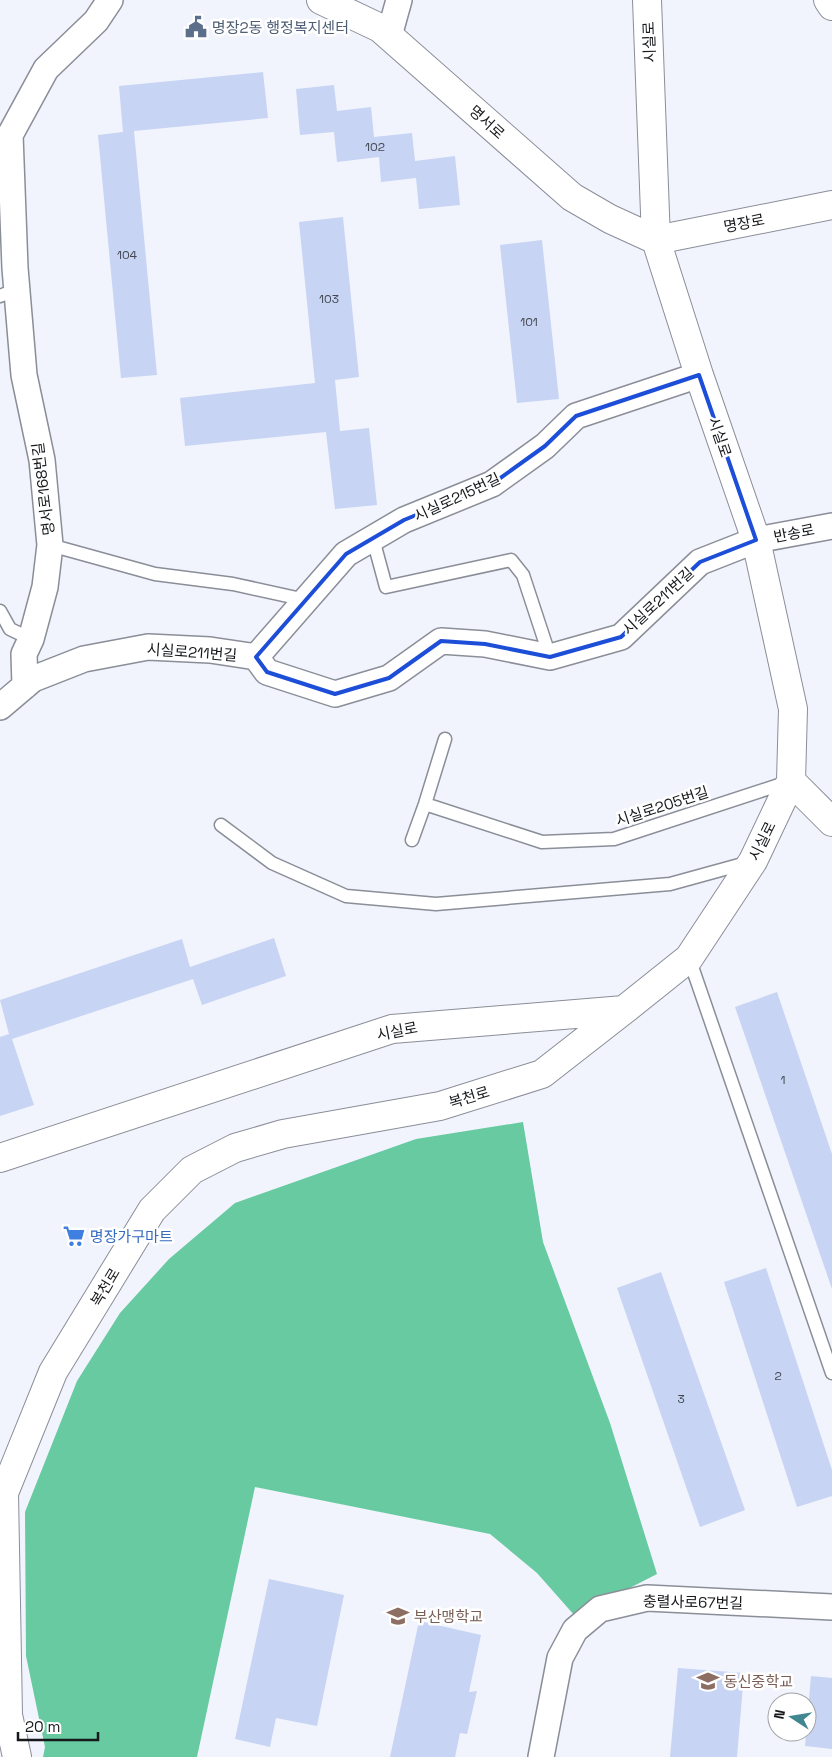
<svg xmlns="http://www.w3.org/2000/svg" width="832" height="1757" font-family="'Space Grotesk','Noto Sans KR',sans-serif">
<style>
.forest{fill:#67caa0}
.building{fill:#c7d4f3}
.lines{fill:none;stroke-linecap:round;stroke-linejoin:round}
.lane-casing{stroke:#8a8e98;stroke-width:15}
.street-casing{stroke:#8a8e98;stroke-width:28}
.secondary-casing{stroke:#8a8e98;stroke-width:30}
.primary-casing{stroke:#8a8e98;stroke-width:30}
.lane{stroke:#fff;stroke-width:12}
.street{stroke:#fff;stroke-width:25}
.secondary{stroke:#fff;stroke-width:28}
.primary{stroke:#fff;stroke-width:28}
.marked{fill:none;stroke:#1d4ed8;stroke-width:4;stroke-linejoin:round}
.labels{text-anchor:middle;dominant-baseline:central;stroke-width:5;stroke-linejoin:round;paint-order:stroke}
.number-label{font-size:12px;fill:#424751}
.service-label{font-size:15px;fill:#4e5e75;stroke:#fff;text-anchor:start}
.street-label{font-size:15px;fill:#16181b;stroke:#fff}
.shop-label{font-size:15px;fill:#366cbe;stroke:#fff;text-anchor:start}
.education-label{font-size:15px;fill:#785e54;stroke:#fff;text-anchor:start}
</style>
<rect width="100%" height="100%" fill="#f1f4fd"/>
<path class="forest" d="M523,1122L543,1242L610,1423L657,1574L575,1616L537,1573L490,1534L255,1487L197,1757H43L45,1747L26,1656L25,1512L77,1381L120,1313L169,1259L235,1203L416,1139Z"/>
<path class="building" d="M263,72L268,118L134,131L157,375L121,378L98,135L123,132L119,86Z
M334,85L337,111L371,107L374,137L412,133L415,161L455,156L460,205L419,209L416,178L381,182L379,157L337,162L334,132L300,135L296,89Z
M343,217L359,377L335,380L340,431L369,428L377,505L335,509L326,432L185,446L180,398L315,383L299,222Z
M542,240L559,399L517,403L500,245Z
M274,938L286,976L202,1005L193,979L12,1039L34,1105L0,1116V1037L9,1034L0,1000L182,939L190,967Z
M777,992L832,1154V1289L735,1007Z
M766,1268L832,1470V1496L797,1507L724,1282Z
M661,1272L745,1510L700,1527L617,1288Z
M269,1579L344,1595L317,1726L276,1718L270,1747L235,1739Z
M419,1621L481,1635L469,1692L477,1691L467,1734L460,1733L455,1757H390Z
M678,1668L744,1673L737,1757H670Z
M811,1676L832,1678V1749L805,1746Z"/>
<g class="lines">
<g class="lane-casing">
<path id="lane" d="M0,296L17,289
M373,539L386,587L511,560L523,575L550,657
M50,545L155,574L233,584L306,600
M0,611L10,629L31,639
M425,804L542,842L614,839L788,782
M221,825L272,863L346,896L436,904L670,884L750,862
M412,840L425,804L445,739
M689,958L832,1373"/>
</g>
<g class="street-casing">
<path id="street" d="M389,36L399,0
M256,657L346,554L404,520L492,484L545,446L576,416L699,375
M25,686L24,654L31,639L45,587L50,545L42,460L24,375L15,268L10,135L46,69L96,21L110,0
M0,707L33,679L84,659L148,647L210,650L256,657L267,672L335,694L389,678L441,641L485,644L550,657L621,637L700,562L756,540L832,526
M541,1757L560,1658L575,1630L600,1609L647,1598L832,1607"/>
</g>
<g class="secondary-casing">
<path id="secondary" d="M321,0L380,28L572,197L610,219L656,240L832,205
M791,781L832,822
M0,1158L392,1029L624,1010L689,958L753,861L791,781L793,709L756,540L699,375L656,240L647,0
M17,1757L8,1715L4,1493L53,1372L152,1210L192,1170L235,1148L283,1134L440,1106L542,1074L624,1010"/>
</g>
<g class="primary-casing">
<path id="primary" d="M828,0L832,6"/>
</g>
<use href="#lane" class="lane"/>
<use href="#street" class="street"/>
<use href="#secondary" class="secondary"/>
<use href="#primary" class="primary"/>
</g>
<path class="marked" d="M699,375L756,540L700,562L621,637L550,657L485,644L441,641L389,678L335,694L267,672L256,657L346,554L404,520L492,484L545,446L576,416Z"/>
<defs>
<g id="civic-bare" transform="scale(1.725)"><path d="M-.6-6.5H3V-4.5H.6V-3L4-1V1h2V6H-6V1h2V-1L-.6-3ZM-1.2 2.5V6h2.4V2.5Z" fill="#5c6f8a" stroke="#fff" stroke-width="2.5" paint-order="stroke"/></g>
<g id="supermarket-bare" transform="scale(1.725)"><path d="M-6-5.5h2.5l.6 2H6L4.5 2H-2.5L-4.4-4H-6ZM-1.5 3.2a1.3 1.3 0 1 0 .1 0ZM3 3.2a1.3 1.3 0 1 0 .1 0Z" fill="#3f7fe0" stroke="#fff" stroke-width="2.5" paint-order="stroke"/></g>
<g id="school-bare" transform="scale(1.725)"><path d="M0-5L7-2L0 1L-7-2ZM-4 1L0 2.5L4 1V4Q0 6-4 4Z" fill="#8d6e63" stroke="#fff" stroke-width="2.5" paint-order="stroke"/></g>
</defs>
<g fill-rule="evenodd">
<use href="#civic-bare" x="196" y="27"/>
<use href="#supermarket-bare" x="74" y="1236"/>
<use href="#school-bare" x="398" y="1616"/>
<use href="#school-bare" x="708" y="1681"/>
</g>
<g class="labels">
<g class="number-label">
<text x="375" y="147">102</text>
<text x="127" y="255">104</text>
<text x="329" y="299">103</text>
<text x="529" y="322">101</text>
<text x="783" y="1080">1</text>
<text x="778" y="1376">2</text>
<text x="681" y="1399">3</text>
</g>
<g class="service-label">
<text x="212" y="27">명장2동 행정복지센터</text>
</g>
<g class="street-label">
<text transform="translate(649 42) rotate(-92)">시실로</text>
<text transform="translate(487 122) rotate(42)">명서로</text>
<text transform="translate(744 223) rotate(-11)">명장로</text>
<text transform="translate(720 437) rotate(71)">시실로</text>
<text transform="translate(43 489) rotate(-97)">명서로168번길</text>
<text transform="translate(457 497) rotate(-25)">시실로215번길</text>
<text transform="translate(794 533) rotate(-11)">반송로</text>
<text transform="translate(658 601) rotate(-43)">시실로211번길</text>
<text transform="translate(192 652) rotate(4)">시실로211번길</text>
<text transform="translate(662 806) rotate(-18)">시실로205번길</text>
<text transform="translate(762 841) rotate(-64)">시실로</text>
<text transform="translate(397 1031) rotate(-11)">시실로</text>
<text transform="translate(469 1097) rotate(-17)">복천로</text>
<text transform="translate(105 1287) rotate(-59)">복천로</text>
<text transform="translate(693 1602) rotate(1)">충렬사로67번길</text>
</g>
<g class="shop-label">
<text x="90" y="1236">명장가구마트</text>
</g>
<g class="education-label">
<text x="414" y="1616">부산맹학교</text>
<text x="724" y="1681">동신중학교</text>
</g>
</g>
<g transform="translate(792 1717) rotate(282)"><circle r="24" fill="#ffffff" stroke="#a2a3a4"/>
<path d="M0-4L9 19L0 12L-9 19Z" fill="#418792"/>
<text y="-8" font-size="14" font-weight="bold" text-anchor="middle" fill="#16181b">N</text>
</g>
<path d="M18 1732v8h80v-8" fill="none" stroke="#16181b" stroke-width="2.5"/>
<text x="25" y="1732" font-size="15" fill="#16181b" stroke="#ffffff" stroke-width="4" paint-order="stroke">20 m</text>
</svg>
